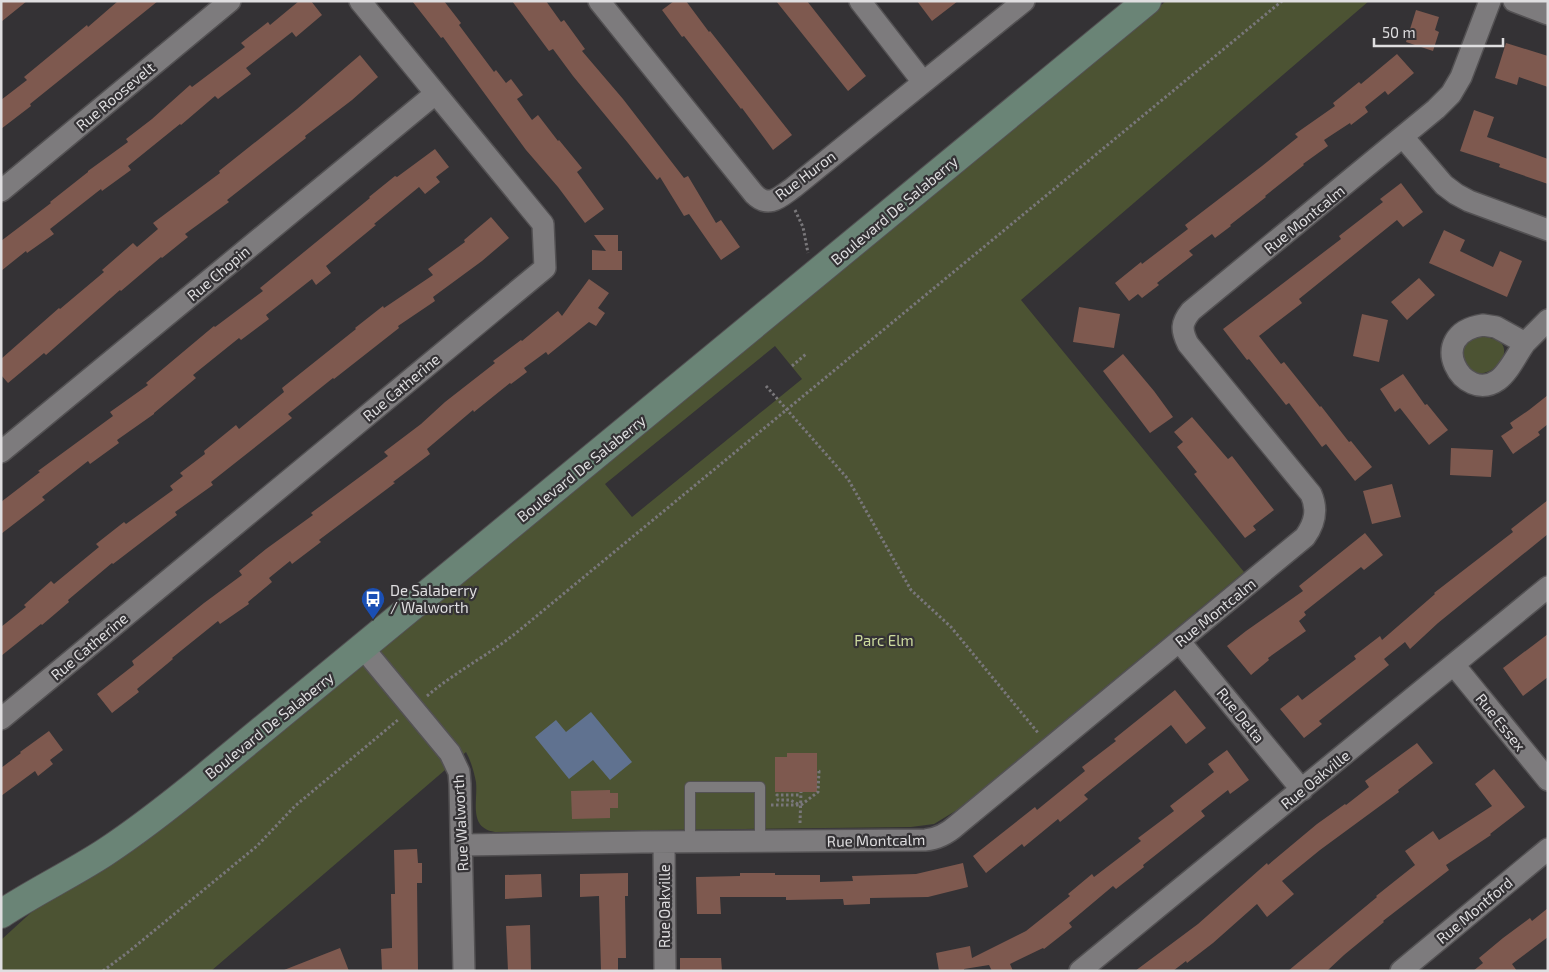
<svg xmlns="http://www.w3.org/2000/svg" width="1549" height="972" font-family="'Exo 2',sans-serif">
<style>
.green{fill:#4c5333;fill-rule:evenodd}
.water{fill:#607290}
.building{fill:#7e594f}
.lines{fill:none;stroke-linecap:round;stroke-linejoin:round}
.lane-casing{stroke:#535153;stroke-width:12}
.street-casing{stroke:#535153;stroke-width:24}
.secondary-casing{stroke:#535153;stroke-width:30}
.path{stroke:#79777a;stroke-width:3;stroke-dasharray:2.5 2.5;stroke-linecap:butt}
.lane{stroke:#7d7b7d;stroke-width:10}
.street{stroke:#7d7b7d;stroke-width:21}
.secondary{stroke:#6a8476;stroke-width:28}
.labels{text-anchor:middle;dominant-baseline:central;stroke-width:4.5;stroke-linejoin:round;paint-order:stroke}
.street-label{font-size:15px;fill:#dfdee0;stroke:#343235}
.poi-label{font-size:15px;fill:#dfdee0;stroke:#343235;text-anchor:start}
.park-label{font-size:15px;fill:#cddb9e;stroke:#343235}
</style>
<rect width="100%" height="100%" fill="#343235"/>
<path class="green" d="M1166,1H1369L1021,300L1244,572L957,810L934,824L911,827L495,832C468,828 478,802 476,782C474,772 471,761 466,752L211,971H1V940L36,908L593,473ZM775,346L802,379L632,517L605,484Z
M1483,336C1489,338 1496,339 1501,343C1515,357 1479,391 1464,362C1461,355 1464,343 1471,338C1474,337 1480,337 1483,336Z"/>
<path class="water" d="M591,712L632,762L610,780L593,760L569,779L535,737L556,720L566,732Z"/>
<path class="building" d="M1,1H27L1,22Z
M118,1H158L30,104L31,106L1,129V100L27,80L24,77L87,25L88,27Z
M299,1H311L322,15L296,37L292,32L246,68L251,74L218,99L215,96L181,125L180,124L128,166L131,170L102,191L101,189L50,229L54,234L27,253L26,251L1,271V241L51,203L50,202L88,172V171L128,142L126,139L152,119L190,85L192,87L245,47L241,43L268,22L270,25Z
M412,1H444L461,23L459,25L494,72L496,70L506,83L511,79L523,95L517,99L532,120L538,115L558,141L559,140L582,168L577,172L604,209L585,223L558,187L526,150L443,37L441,38Z
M512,1H546L561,22L564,20L585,49L582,51L623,99L684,178L688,176L716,223L721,220L740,247L721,260L689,214L684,216L660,177L657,180L628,143L573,76L553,49L549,51Z
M674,1H686L709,32L710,31L792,135L773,150L742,108L741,109L684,36L682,37L662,10Z
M776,1H807L866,76L848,91Z
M917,1H958L932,21Z
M1416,10L1439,17L1435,30L1439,32L1433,51L1406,42Z
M1506,43L1548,56V87L1519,77L1517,85L1495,78Z
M1397,54L1414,73L1388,95L1385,91L1365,107L1368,112L1351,125L1350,123L1324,140L1328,146L1303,164L1304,165L1265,196L1266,197L1230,225L1231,226L1215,238L1212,234L1189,251L1193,255L1157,283L1159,285L1142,298L1138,294L1129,301L1115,283L1141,262L1142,264L1188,229L1185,225L1262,166L1298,137L1295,134L1335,106L1333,103L1359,82L1361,84Z
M360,55L378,77L352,100L305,136L306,138L227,200L229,202L185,234L188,237L162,258L161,257L121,291L120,290L46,355L44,353L8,383L1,375V359L59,308L60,309L104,272L102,270L133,243L137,247L158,229L153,223L220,173L219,171L297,109Z
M1474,110L1494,117L1487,137L1548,159V184L1499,167L1500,164L1460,151Z
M435,149L449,167L436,177L440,182L425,194L419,187L374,224L376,225L326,266L331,273L316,285L312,279L266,315L269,319L241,340L239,338L193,375L196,378L154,413V414L117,440L119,443L90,464L88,461L42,497L45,500L1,534V502L40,472L38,471L113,416L110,412L148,385L146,383L214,326L215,327L263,291L260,288L370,198L369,197L395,176L397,177Z
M1401,183L1423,212L1403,227L1397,220L1299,299L1302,303L1259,336L1281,364L1284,362L1320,407L1321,406L1349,442L1351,441L1372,467L1355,481L1326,444L1322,447L1289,403L1286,405L1249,359L1247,360L1223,329L1341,239L1339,236L1383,202L1380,199Z
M491,217L509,238L482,261L433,297L435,301L398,326L399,328L334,379L333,378L288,414L292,418L211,482L213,485L175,512L177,515L113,564L112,563L68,600L69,602L42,625L41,624L1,656V627L26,607L24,605L51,581L54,584L99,547L96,544L124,522L126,524L173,490L170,486L183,476L180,473L205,454L204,451L236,425L239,429L284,392L282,388L356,329L355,328L383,306L384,308L433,275L428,269L465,242L464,240Z
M1444,230L1465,240L1460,251L1493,267L1500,251L1522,261L1507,297L1429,263Z
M594,235H618V251H622V270H592V250L606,251Z
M1419,278L1435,295L1407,320L1391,302Z
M589,279L609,293L598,308L605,313L596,326L589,322L548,355L546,352L524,368L527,372L511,384L510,383L474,412L473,410L427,449L430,454L393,482L395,483L319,540L321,542L292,564L290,561L269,578L272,582L248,602L249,604L220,624L218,621L172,658L173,659L137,689L139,692L112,713L97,694L134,665L132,661L204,603L242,575L239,571L266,549L313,515L311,513L388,456L384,452L421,424L445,402L495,363L493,361L521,340L522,341L558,311L562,316Z
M1079,307L1120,314L1114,348L1073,342Z
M1362,314L1388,320L1379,362L1353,356Z
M1123,354L1154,391L1173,417L1150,433L1103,371Z
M1403,374L1425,405L1427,404L1448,430L1429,445L1400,408L1395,412L1380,389Z
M1548,395V424L1538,432L1540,435L1513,454L1501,436L1513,428L1510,423L1529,410Z
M1192,417L1228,459L1232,456L1274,510L1253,526L1256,530L1245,538L1194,474L1197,472L1177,447L1183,442L1174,432Z
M1451,448L1493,450L1491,477L1450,475Z
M1392,484L1401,517L1372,524L1363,491Z
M1548,500V534L1438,623L1410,649L1405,642L1384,659L1389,665L1319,721L1322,724L1304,738L1280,709L1298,695L1302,700L1356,659L1354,656L1380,636L1382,640L1435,594L1434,593L1513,532L1511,529Z
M1365,533L1383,555L1364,570L1361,567L1304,612L1306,615L1299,621L1306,631L1268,658L1269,660L1251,675L1227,646L1246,631L1303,591L1299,586Z
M1548,634V677L1523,696L1503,668Z
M1175,690L1206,728L1186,744L1171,725L1084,795L1088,799L1060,822L1058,819L1024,847L1022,844L986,873L973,856L1035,807L1037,810L1085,771L1082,767L1116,741L1114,739Z
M49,731L63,750L50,760L53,764L38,776L35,771L1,796V768L21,753L20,752Z
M1417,743L1433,763L1398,790L1399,792L1320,850L1282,881L1294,894L1267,917L1257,904L1213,943L1187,963L1186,961L1173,971H1135L1198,924L1267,863L1268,865L1317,824L1345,804L1346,805L1369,787L1365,781Z
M1227,750L1249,780L1230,794L1228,790L1201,811L1205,816L1143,865L1144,867L1116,889L1113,886L1069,923L1072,927L1044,949L1043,948L1010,964L1013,971H992L989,965L964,969V971H939L936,953L970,946L972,958L1026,931L1070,896L1068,894L1092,874L1094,877L1141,841L1138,838L1174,811L1170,806L1214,772L1208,764Z
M787,753H817V792H775V757H787Z
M1494,769L1525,807L1490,834L1491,835L1446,865L1449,870L1383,921L1384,922L1344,955L1327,971H1288L1377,897L1376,896L1415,865L1405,851L1433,831L1439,840L1492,806L1475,784Z
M610,790V793H618V808H610V818L572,819L571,791Z
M417,849L418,863H422V883H417L418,971H382L381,949L392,948L391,894H395L394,850Z
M963,863L968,887L928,897L870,898V904L844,905L843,899L786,900V897H720L721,914H697L696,877L740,876V873H775V875H820V882L853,881L852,876L916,874Z
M628,873V896H625L626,958H618V971H601L599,896L580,897V874Z
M541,874L542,897L505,899V875Z
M1548,908V937L1512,964L1517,971H1473L1483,963L1479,958L1503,938L1530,918L1532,921Z
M530,925L531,971H508L506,926Z
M340,948L349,971H284V970Z
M680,958H721L722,971H680Z"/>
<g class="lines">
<g class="lane-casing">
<path id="lane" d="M690,842V787H760V841"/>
</g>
<g class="street-casing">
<path id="street" d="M599,1L754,194C769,209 780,197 794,187L1024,1
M860,1L923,82
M1514,1L1548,14
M1403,137L1444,185L1456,194L1469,201L1548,230
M1,191L230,1
M1483,325L1496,327L1525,343C1517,354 1509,372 1498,380C1463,405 1423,334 1483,325Z
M1525,343L1548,320
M1,452L435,94
M1179,641L1302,790
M363,648L450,753L459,772L460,784L464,971
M1454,665L1548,780
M1,719L545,268L543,224L360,1
M664,842L665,971
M462,845L643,842L925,840C938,839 947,834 957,825L1305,537C1315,523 1318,510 1311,494L1188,344C1181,330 1181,323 1191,311L1436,109L1451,94L1461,77L1490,1
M1080,971L1548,587
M1401,971L1548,849"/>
</g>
<g class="secondary-casing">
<path id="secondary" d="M1,914C34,892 70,875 104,853C139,830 172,804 205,777L1147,1"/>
</g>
<path class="path" d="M795,210L803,227L808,253
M792,366L806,354
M766,386L848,479L911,590L951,627L1039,734
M427,696C455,672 487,656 516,633L1282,1
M798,804L790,800H778L777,795H801
M771,805H801L818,792L819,771L817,770
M800,823L801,792
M103,971L127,953L257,846L295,806L399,719"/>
<use href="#lane" class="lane"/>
<use href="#street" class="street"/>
<use href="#secondary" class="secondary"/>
</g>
<defs>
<g id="bus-pin" transform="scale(1.25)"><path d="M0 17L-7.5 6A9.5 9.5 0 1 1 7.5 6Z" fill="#1a4fb4" stroke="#343235"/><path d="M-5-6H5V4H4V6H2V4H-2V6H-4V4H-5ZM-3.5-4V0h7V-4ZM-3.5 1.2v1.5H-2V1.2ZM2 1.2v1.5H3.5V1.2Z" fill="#fff"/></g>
</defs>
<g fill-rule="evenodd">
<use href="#bus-pin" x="373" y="599"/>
</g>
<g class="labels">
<g class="street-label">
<text transform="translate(115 96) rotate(-40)">Rue Roosevelt</text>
<text transform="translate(805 175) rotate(-37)">Rue Huron</text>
<text transform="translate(894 210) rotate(-40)">Boulevard De Salaberry</text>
<text transform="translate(1304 219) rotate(-39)">Rue Montcalm</text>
<text transform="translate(218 273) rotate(-40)">Rue Chopin</text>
<text transform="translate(401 387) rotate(-40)">Rue Catherine</text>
<text transform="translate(581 468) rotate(-39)">Boulevard De Salaberry</text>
<text transform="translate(1215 612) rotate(-39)">Rue Montcalm</text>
<text transform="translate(89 646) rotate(-40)">Rue Catherine</text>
<text transform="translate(1241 715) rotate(51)">Rue Delta</text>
<text transform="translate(1501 722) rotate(51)">Rue Essex</text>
<text transform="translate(269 725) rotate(-39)">Boulevard De Salaberry</text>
<text transform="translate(1315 779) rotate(-39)">Rue Oakville</text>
<text transform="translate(460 823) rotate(-93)">Rue Walworth</text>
<text transform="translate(876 840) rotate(-1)">Rue Montcalm</text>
<text transform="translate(664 906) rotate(-90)">Rue Oakville</text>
<text transform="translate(1474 910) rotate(-40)">Rue Montford</text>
</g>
<g class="poi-label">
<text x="390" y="590">De Salaberry<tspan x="390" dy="17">/ Walworth</tspan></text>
</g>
<g class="park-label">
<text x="884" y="640">Parc Elm</text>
</g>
</g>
<rect width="1549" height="972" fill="none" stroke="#dfdee0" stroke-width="5"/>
<path d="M1374 38v8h129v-8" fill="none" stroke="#dfdee0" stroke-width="2.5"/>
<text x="1382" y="38" font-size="15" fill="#dfdee0" stroke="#343235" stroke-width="4" paint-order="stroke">50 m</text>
</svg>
